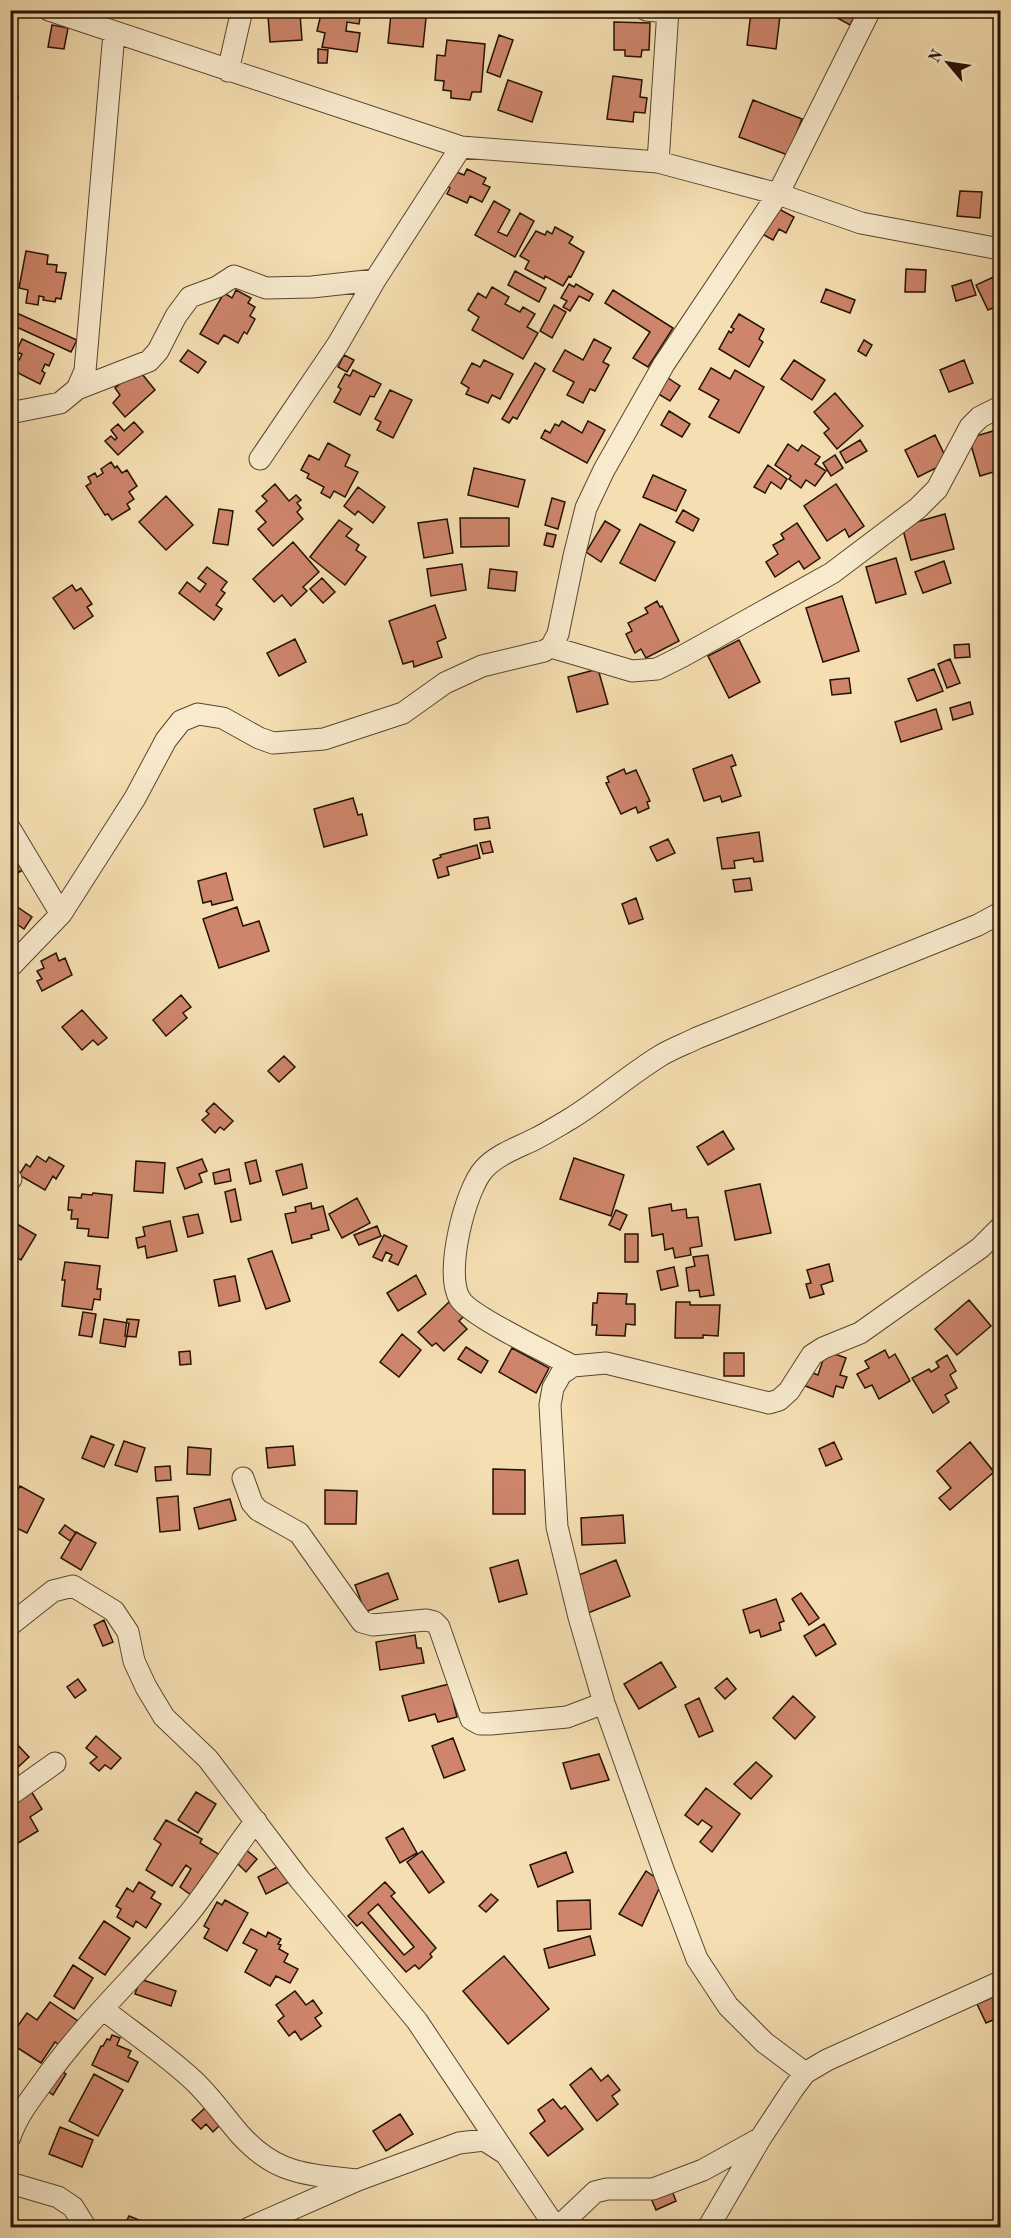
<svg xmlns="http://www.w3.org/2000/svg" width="1011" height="2238" font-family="'Old Standard TT',serif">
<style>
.building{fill:#ce856b;stroke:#231204;stroke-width:1.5;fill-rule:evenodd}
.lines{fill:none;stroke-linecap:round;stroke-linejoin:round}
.minor-casing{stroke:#584530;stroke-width:23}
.minor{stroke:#f8eacd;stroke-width:21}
</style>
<rect width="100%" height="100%" fill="#f5dfb2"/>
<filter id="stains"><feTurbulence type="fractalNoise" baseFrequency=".00333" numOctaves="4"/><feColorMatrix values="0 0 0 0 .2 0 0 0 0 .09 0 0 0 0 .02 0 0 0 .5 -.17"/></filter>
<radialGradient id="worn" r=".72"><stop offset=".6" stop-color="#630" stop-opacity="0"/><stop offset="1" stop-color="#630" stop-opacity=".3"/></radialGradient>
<path class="building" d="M327,10L361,11L359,24L347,22L346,31L360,33L357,52L322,47L325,33L317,31L321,14L326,15Z
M823,10H858L850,25Z
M751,12L780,16L776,49L747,45Z
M300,14L302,40L270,42L268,16Z
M391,14L426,18L423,47L388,43Z
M614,22L650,23L649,50H642L641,57L625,56V50H614Z
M52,25L68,28L64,49L48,47Z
M499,35L513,40L500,77L487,72Z
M447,40L485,44L481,92H472L470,100L451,98V91L443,90L444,81L435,80L437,55L445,56Z
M318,49L328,50L327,63H318Z
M613,76L642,80L640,97L647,98L645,113L634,112L633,122L607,119Z
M508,80L542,92L532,122L498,110Z
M17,91L18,99L12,100L14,112L10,113V92Z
M753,100L802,119L788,155L739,137Z
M999,163L1000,164V184H997Z
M467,169L486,178L483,184L490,187L482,202L470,196L467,203L447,194L450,188L447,186L454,171L464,175Z
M960,191L982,192L980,218L957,216Z
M494,201L510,210L498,232L507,236L520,213L534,221L515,257L475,235Z
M775,207L794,217L786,233L779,229L773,240L762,234Z
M555,227L573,237L569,243L584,252L571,277L569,276L563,286L545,276L544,279L525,269L529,261L520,256L536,231L545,235L547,231L552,234Z
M26,251L48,255L47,264L57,265L56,272L66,273L61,299L56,298L55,302L43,300L44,297L39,296L38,305L26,303L28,290L19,288Z
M906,269L926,270L925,292H905Z
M515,271L546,288L539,302L508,285Z
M1000,274V305L988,310L976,285Z
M971,280L976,295L956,301L952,286Z
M569,284L574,287L576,284L593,294L589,301L579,296L570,311L563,307L567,301L561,298Z
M492,287L509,297L505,304L520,312L523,307L535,314L527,327L538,333L523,359L472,330L479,317L468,310L478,293L486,298Z
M826,289L855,300L850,313L821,302Z
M236,290L251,298L248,303L255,307L250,316L255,319L247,334L244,332L238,343L224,335L218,344L200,334L224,293L232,298Z
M613,290L673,328L648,367L633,358L650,332L605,303Z
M554,305L566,312L552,338L540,331Z
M10,310L77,340L71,352L10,324Z
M739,314L764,329L759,339L763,342L749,367L719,349L729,331L731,333L734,329L731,327Z
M22,339L54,354L49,366L45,364L42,371L45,373L40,384L10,369L15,358L19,360L22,354L16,352Z
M594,339L611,348L603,362L609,365L595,391L590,389L583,403L567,395L574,382L553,371L565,350L583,360Z
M864,340L872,345L866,356L858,351Z
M188,350L206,362L198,373L180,361Z
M344,355L354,360L347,372L338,367Z
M484,360L513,374L500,399L492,395L488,403L466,394L469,388L461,383L472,363L480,367Z
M794,360L825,380L812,400L781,379Z
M964,360L973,383L949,392L940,370Z
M535,363L545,369L517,419L513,417L509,423L502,419Z
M711,368L730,379L735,370L764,387L739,433L709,417L719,400L699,389Z
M138,369L155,390L125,417L113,403L120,395L115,388Z
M353,370L381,384L374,397L370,396L360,415L334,402L341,389L338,387L345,374L350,376Z
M665,376L680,386L670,401L655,392Z
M390,390L412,400L393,438L377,430L381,422L375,419Z
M835,393L863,426L837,449L824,433L829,429L814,412Z
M669,411L690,424L682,437L661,425Z
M562,421L582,433L588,421L605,430L587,463L541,438L545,430L550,433L555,424L559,426Z
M134,422L143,432L118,455L105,441L111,436L115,440L117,438L111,430L118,424L124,431Z
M1000,429V470L980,476L969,438Z
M935,435L948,462L918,477L905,450Z
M860,440L867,451L846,463L840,452Z
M328,443L350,455L345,466L358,472L345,497L334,491L330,498L321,493L324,487L307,478L309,474L301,470L309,455L319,460Z
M788,444L798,451L802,445L820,457L815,464L826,471L815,486L806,480L801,488L789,479L791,476L775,465Z
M835,455L843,468L831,476L823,463Z
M111,462L115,468L117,466L122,473L127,470L137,486L129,492L134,499L127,504L130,509L112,520L108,514L105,515L86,486L91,483L88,477L95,473L97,477L103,473L101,469Z
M768,465L787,479L781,489L771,482L765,493L754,487Z
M474,468L525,480L518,507L468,495Z
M653,475L686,490L676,511L643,497Z
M275,484L289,501L296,495L301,500L297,503L301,508L297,512L303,519L273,546L258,529L266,522L256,511L267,501L262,496Z
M836,484L864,526L849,537L845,529L827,541L804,506Z
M358,487L385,507L373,523L358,511L355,515L344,506Z
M166,496L193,525L166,550L139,522Z
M552,498L565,502L558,529L545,525Z
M219,509L233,511L228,545L213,543Z
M683,510L699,519L693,531L676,522Z
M945,514L954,549L911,560L902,526Z
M460,518H509V546L461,547Z
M447,519L453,553L424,558L418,523Z
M339,520L352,529L346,536L359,545L356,550L366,557L345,585L310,557Z
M605,521L620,530L601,562L586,552Z
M797,523L820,558L804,569L799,561L775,577L766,562L778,554L773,545L784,539L781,534Z
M640,524L675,542L655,581L620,563Z
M547,533L556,535L553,547L544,545Z
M293,542L319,572L303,587L307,591L291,606L282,595L274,602L253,579Z
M896,558L906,594L876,603L866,567Z
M944,561L951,583L923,593L915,572Z
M462,564L466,590L431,596L427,569Z
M207,567L227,582L221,590L225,593L216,605L222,609L214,620L179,593L187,582L200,592L206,584L198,578Z
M490,569L517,572L515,591L488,588Z
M322,578L335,592L323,603L310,589Z
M72,585L76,591L81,588L92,604L87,607L93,616L74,629L53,598Z
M842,596L859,651L823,662L806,608Z
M657,601L660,607L662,606L679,641L646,658L641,649L635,653L626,634L632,631L628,623L648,613L645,608Z
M435,605L446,638L437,642L442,657L414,667L413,661L403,664L389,621Z
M295,639L306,662L279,676L267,653Z
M739,640L760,682L729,698L708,656Z
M969,644L970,657L955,658L954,645Z
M950,659L960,683L947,688L938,664Z
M598,669L608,704L577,712L568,677Z
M934,669L943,691L917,701L908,679Z
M849,678L851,693L832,695L830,680Z
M970,702L973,714L953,720L950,708Z
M936,709L942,729L901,742L895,722Z
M732,755L736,765L731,767L741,796L722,802L720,796L704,801L693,769Z
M624,769L626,774L636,770L650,801L647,802L649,808L638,813L636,807L621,814L606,783L609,782L607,777Z
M353,798L358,815L362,814L367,835L324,847L314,809Z
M488,817L490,828L475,830L474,819Z
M759,832L763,861L754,862L753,858L734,861L735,868L722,869L717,838Z
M668,839L675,853L657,861L650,847Z
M490,841L493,852L483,854L480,843Z
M477,845L480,858L447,867L449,875L438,878L433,860L441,857L440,855Z
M23,853L30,866L14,875L10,869V860Z
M226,873L233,900L212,905L211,901L203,903L198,881Z
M750,878L752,890L735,892L733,880Z
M636,898L643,919L629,924L622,904Z
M10,902L32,917L24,929L12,921L10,923Z
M237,907L243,926L259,921L269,951L219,968L203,919Z
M56,953L59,961L65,958L72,975L42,991L37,981L42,979L37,971L44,968L41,961Z
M181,995L191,1007L183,1013L187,1018L166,1036L153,1020Z
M82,1010L107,1038L98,1045L93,1040L82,1050L62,1027Z
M284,1056L295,1067L279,1082L268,1071Z
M214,1103L233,1121L224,1130L220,1127L215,1133L202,1120L209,1114L206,1111Z
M723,1131L734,1149L708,1165L697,1147Z
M37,1156L46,1162L49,1157L64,1166L56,1179L53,1176L45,1190L19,1175L26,1164L30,1167Z
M574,1158L624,1175L611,1216L560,1199Z
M202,1159L207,1171L199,1174L202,1182L185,1189L177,1168Z
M256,1160L261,1181L250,1184L245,1163Z
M136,1161L165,1163L163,1193L134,1191Z
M302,1164L307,1188L283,1195L276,1171Z
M229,1169L231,1181L215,1184L213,1173Z
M760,1184L771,1233L735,1240L725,1191Z
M235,1189L241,1220L231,1222L225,1192Z
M93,1193L112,1195L108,1238L88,1236L89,1229L77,1228L78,1219H71L72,1210H68L69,1197L81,1198L82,1194L92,1195Z
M357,1198L370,1223L342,1238L329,1214Z
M311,1203L312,1209L323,1206L329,1230L311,1235L312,1238L292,1243L285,1214L296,1212L295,1207Z
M671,1204L672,1211L686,1209L687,1218L698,1217L702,1246L690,1248L691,1255L675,1258L673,1248L665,1250L663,1234L652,1236L649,1208Z
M616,1210L627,1215L620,1230L609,1225Z
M198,1214L203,1233L188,1237L183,1217Z
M10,1220L36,1235L21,1260L10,1254Z
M170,1221L177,1251L147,1258L145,1246L138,1248L136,1238L145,1236L143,1227Z
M377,1226L381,1236L359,1245L354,1235Z
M625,1234H638V1262H625Z
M384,1235L407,1246L398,1265L389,1261L392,1255L386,1252L382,1261L373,1257Z
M272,1251L290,1301L266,1309L248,1259Z
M708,1255L714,1295L700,1297L699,1290L689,1291L686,1268L695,1266L693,1257Z
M65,1262L100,1266L97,1289H101L100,1300L94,1299L92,1310L62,1306L65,1280H62Z
M829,1264L833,1281L821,1285L824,1294L810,1298L806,1284L811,1283L807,1270Z
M674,1267L678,1286L661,1290L657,1271Z
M416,1275L426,1294L398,1311L387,1293Z
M235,1276L240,1301L219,1306L214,1280Z
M598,1293L627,1294L626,1304H635V1325L626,1324L625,1336L596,1335L597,1325H592L593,1303H597Z
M969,1300L991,1326L957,1355L935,1329Z
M450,1301L464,1316L459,1321L467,1329L444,1351L436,1343L432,1346L418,1332Z
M676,1302H690V1305H720L718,1336L703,1335V1338H675Z
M83,1312L96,1314L92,1337L79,1335Z
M104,1319L129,1323L125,1347L100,1343Z
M127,1319L139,1320L136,1337L125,1336Z
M402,1334L421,1350L399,1377L380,1362Z
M466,1347L488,1361L481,1373L458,1359Z
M512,1348L549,1368L536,1393L499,1372Z
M885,1350L889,1358L895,1354L910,1381L879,1399L872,1385L865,1388L857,1374L869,1368L865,1361Z
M190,1351L191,1364L180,1365L179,1352Z
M826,1351L846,1358L840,1375L847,1377L843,1388L836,1386L833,1397L803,1385L808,1371L818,1375Z
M724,1353H744V1376H724Z
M947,1355L956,1371L950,1375L957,1388L945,1395L949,1402L933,1413L912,1378L929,1369L931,1372L939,1367L936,1362Z
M91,1436L114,1445L104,1467L82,1458Z
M124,1441L145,1448L137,1472L115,1465Z
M834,1442L842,1459L826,1466L819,1449Z
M970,1442L994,1472L950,1510L939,1498L951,1488L937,1471Z
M293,1446L295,1465L268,1468L266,1448Z
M188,1447L211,1449L210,1475L187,1474Z
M170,1466L171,1480L156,1481L155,1467Z
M493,1469L525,1470V1514H493Z
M20,1486L44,1499L27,1533L10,1525V1505Z
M325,1490L357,1491L356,1524H325Z
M178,1496L180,1530L160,1532L157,1498Z
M230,1499L236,1520L199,1529L194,1508Z
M623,1515L625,1543L582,1545L581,1518Z
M65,1525L76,1533L70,1541L59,1533Z
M76,1532L96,1543L81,1570L61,1558Z
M518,1560L527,1594L499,1602L490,1568Z
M616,1560L630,1596L588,1613L574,1577Z
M388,1573L398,1599L365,1612L355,1585Z
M801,1593L819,1618L809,1625L792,1599Z
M776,1599L784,1621L779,1623L781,1630L761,1637L759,1630L750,1633L743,1610Z
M104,1620L113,1642L103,1646L94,1625Z
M824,1624L836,1644L816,1656L804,1636Z
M415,1635L417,1648H421L424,1663L380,1670L376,1642Z
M661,1662L676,1687L639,1709L624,1684Z
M727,1678L736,1689L725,1699L715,1688Z
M78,1679L86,1690L75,1698L67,1687Z
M449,1684L457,1717L438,1722L435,1714L409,1721L402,1696Z
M793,1696L815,1717L795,1739L773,1718Z
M699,1698L713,1731L699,1737L685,1705Z
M96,1736L121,1758L111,1769L105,1765L99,1771L90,1763L97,1757L86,1748Z
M11,1738L29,1757L15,1770L18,1773L10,1780Z
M453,1738L465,1770L444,1778L432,1746Z
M599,1754L609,1780L571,1789L563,1763Z
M756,1762L772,1776L751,1799L734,1784Z
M706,1788L740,1814L712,1852L700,1842L712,1827L702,1820L698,1825L685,1815Z
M31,1791L42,1809L30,1817L38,1831L10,1848V1804Z
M196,1792L216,1804L198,1833L178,1820Z
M166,1820L202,1839L200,1843L220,1855L205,1878L203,1876L191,1895L180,1887L191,1869L186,1865L172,1886L146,1870L161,1844L154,1839Z
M403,1828L417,1853L400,1863L386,1838Z
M244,1848L257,1859L246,1872L233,1859Z
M422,1851L444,1882L429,1893L407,1862Z
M566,1852L573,1872L538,1887L530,1865Z
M281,1865L289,1882L266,1894L258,1877Z
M646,1871L662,1882L642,1926L619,1914Z
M139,1882L155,1892L151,1898L161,1904L146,1928L136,1921L133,1927L117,1917L121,1909L116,1906L127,1888L133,1892Z
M385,1882L395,1893L391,1896L436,1948L430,1954L432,1957L419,1969L415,1965L406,1972L362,1922L357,1926L348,1916ZM378,1904L414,1947L404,1955L368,1913Z
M491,1894L498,1900L486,1912L479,1906Z
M225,1900L248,1913L227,1951L204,1938L209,1929L204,1926L217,1902L222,1905Z
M590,1900L591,1929L558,1931L557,1901Z
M104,1921L130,1938L105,1975L79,1958Z
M251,1929L266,1937L268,1932L281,1939L278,1944L281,1945L279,1949L288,1954L284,1962L298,1969L290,1983L276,1976L270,1986L245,1972L257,1950L243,1943Z
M590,1936L595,1955L549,1968L544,1949Z
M504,1956L549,2009L508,2044L463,1991Z
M73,1965L93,1978L74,2009L54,1996Z
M140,1979L176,1991L171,2006L135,1994Z
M295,1991L306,2005L313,2000L322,2013L315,2018L321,2026L301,2040L295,2031L289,2036L278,2021L284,2016L276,2005Z
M1000,1994V2017L986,2023L977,2004Z
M50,2002L78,2021L61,2046L55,2042L41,2063L10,2043V2037L27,2013L37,2020Z
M112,2035L120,2038L117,2045L131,2051L128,2057L138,2062L128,2082L92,2065L101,2046H103L107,2039L110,2040Z
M591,2068L601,2081L608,2075L620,2090L612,2096L618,2104L597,2121L570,2085Z
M58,2069L66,2074L53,2095L45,2089Z
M94,2074L123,2090L98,2136L69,2121Z
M553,2099L561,2109L565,2106L583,2129L548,2156L530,2133L545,2121L538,2110Z
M206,2107L222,2123L213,2132L206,2124L201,2129L192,2120Z
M400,2114L413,2134L386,2151L373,2131Z
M60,2127L93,2140L82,2167L49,2154Z
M671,2188L676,2201L656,2210L650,2196Z
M129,2216L149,2224L148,2228H123Z"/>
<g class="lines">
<g class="minor-casing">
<path id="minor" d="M49,10L461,147L658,162L778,194L861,223L1000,249
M646,10L668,12
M228,71L242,10
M658,162L668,10
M77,389L149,361L158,351L176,316L190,297L217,287L234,276L266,288L312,287L375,280
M10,413L60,403L77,389L85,371L114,33
M260,459L338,344L375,280L461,147
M551,647L632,671L657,669L683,656L832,573L918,508L937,489L970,427L980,417L1000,407
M10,829L61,914
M10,967L61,914L135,798L166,740L181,721L198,714L223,718L259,738L273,743L324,739L403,713L445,683L482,666L544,651L551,647L558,634L574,556L586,508L604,470L664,364L778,194L870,10
M10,1179H11
M573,1366C552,1355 470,1316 460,1299C444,1274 465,1190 484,1169C498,1154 517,1148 535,1139C547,1133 558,1126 570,1119C601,1100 629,1075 660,1056C671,1049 685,1044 697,1038L978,925L1000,913
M243,1478L252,1503L258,1510L299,1533L362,1622L373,1625L426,1620L434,1622L439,1627L471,1719L480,1724H491L567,1717L604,1703
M10,1625L53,1591L73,1586L114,1611L128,1632L134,1661L146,1687L164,1717L208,1759L300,1880L417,2021L506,2154
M10,1795L55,1763
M103,2009C132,2032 165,2054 193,2080C208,2094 219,2109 232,2125C270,2173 300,2174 357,2180
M805,2073L765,2043L728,2006L697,1959L664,1872L604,1703L579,1617L557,1527L550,1405L553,1388L561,1374L573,1366L606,1363L769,1403L779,1400L789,1391L812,1355L823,1348L860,1333L980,1248L1000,1228
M10,2137C17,2116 30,2100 43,2082C85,2022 139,1973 186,1917C212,1886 231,1852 256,1821
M10,2183L58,2197L73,2207L86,2228
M249,2228L358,2180L459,2143L484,2140L506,2154L556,2228
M557,2228L595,2192L607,2189H653L703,2170L759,2139
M708,2228L760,2139L793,2089L805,2073L827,2060L1000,1982"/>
</g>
<use href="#minor" class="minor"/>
</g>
<rect width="1011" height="2238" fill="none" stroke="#f5dfb2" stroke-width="36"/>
<rect x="12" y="12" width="987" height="2214" fill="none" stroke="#231204" stroke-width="3"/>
<rect x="18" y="18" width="975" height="2202" fill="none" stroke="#231204" stroke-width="1.5"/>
<g transform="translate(948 63) rotate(299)" stroke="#f8eacd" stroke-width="4.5" paint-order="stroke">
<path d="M0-4.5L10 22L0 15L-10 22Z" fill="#231204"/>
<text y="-9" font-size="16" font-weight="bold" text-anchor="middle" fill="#231204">N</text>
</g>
<rect width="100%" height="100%" filter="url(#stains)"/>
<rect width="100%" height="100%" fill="url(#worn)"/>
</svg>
